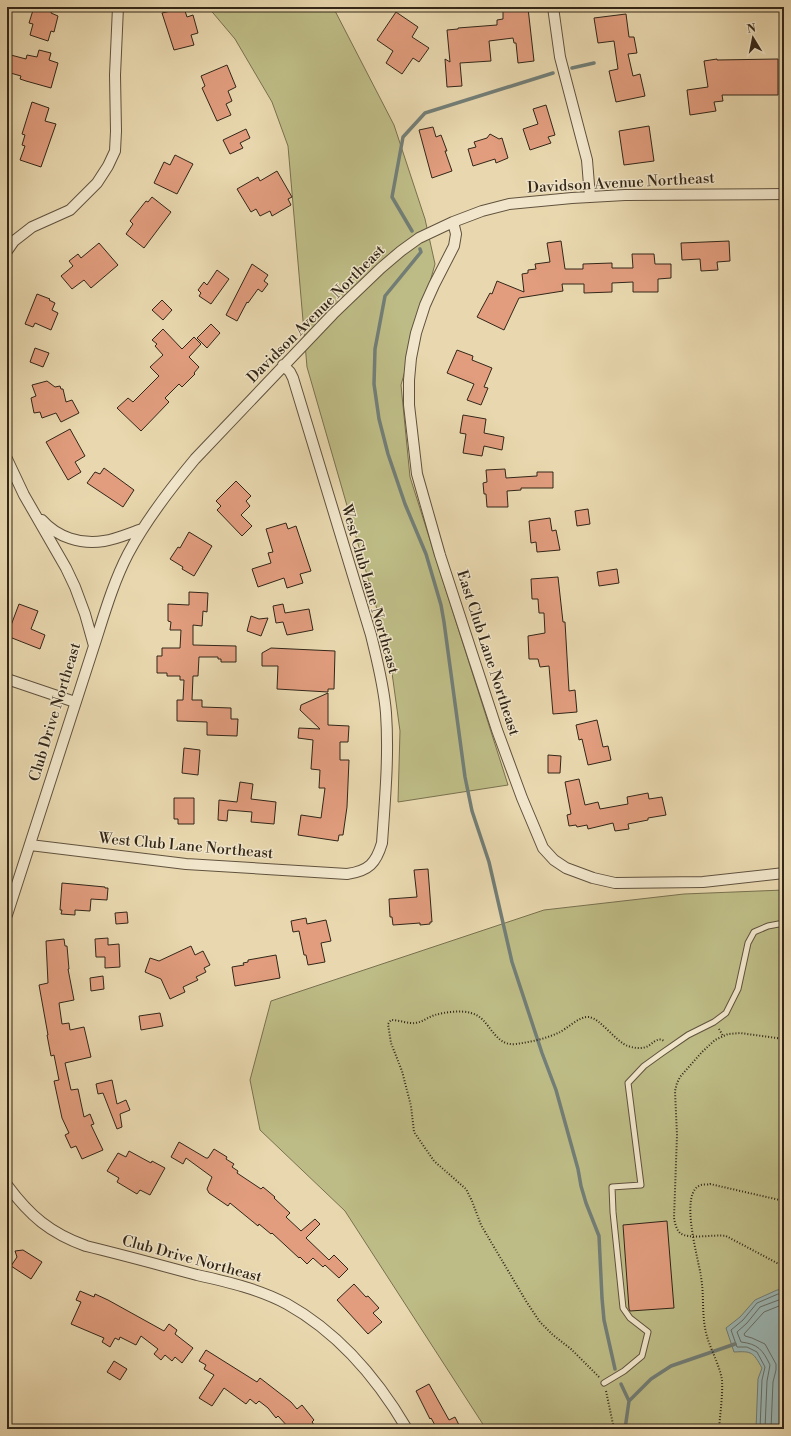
<svg xmlns="http://www.w3.org/2000/svg" width="791" height="1436" font-family="'Libre Bodoni',serif">
<style>
.green{fill:#bebc86;stroke:#78714f}
.water{fill:#9cb8b6;stroke:#727e77}
.lines{fill:none;stroke-linecap:round;stroke-linejoin:round}
.shore{stroke:#676f67;stroke-width:1}
.stream{stroke:#727e77;stroke-width:3.5}
.building{fill:#e19d7e;stroke:#322618}
.lane-casing{stroke:#60523e;stroke-width:7}
.street-casing{stroke:#60523e;stroke-width:12}
.path{stroke:#322618;stroke-width:2;stroke-dasharray:1 2;stroke-linecap:butt}
.lane{stroke:#f1e6cb;stroke-width:5}
.street{stroke:#f1e6cb;stroke-width:10}
.labels{text-anchor:middle;dominant-baseline:central;stroke-width:3;stroke-linejoin:round;paint-order:stroke}
.street-label{font-size:15px;fill:#322618;stroke:#f1e6cb}
</style>
<rect width="100%" height="100%" fill="#e9d8af"/>
<filter id="stains"><feTurbulence type="fractalNoise" baseFrequency=".005" numOctaves="4"/><feColorMatrix values="0 0 0 0 .2 0 0 0 0 .09 0 0 0 0 .02 0 0 0 .5 -.17"/></filter>
<radialGradient id="worn" r=".72"><stop offset=".6" stop-color="#630" stop-opacity="0"/><stop offset="1" stop-color="#630" stop-opacity=".3"/></radialGradient>
<path class="green" d="M208,7H333L394,125L425,219L435,264L401,385L410,477L508,785L398,802L400,731L389,651L307,367L288,146L272,102L235,39Z
M784,890V1429H486L345,1211L260,1130L250,1080L271,1001L544,910L684,894Z"/>
<path class="water" d="M784,1289V1429H756L758,1379L762,1368C753,1352 752,1351 734,1352L726,1328L740,1317L755,1300L777,1290Z"/>
<g class="lines">
<path class="shore" d="M760,1429L762,1380L765,1367L757,1352L747,1347H737L731,1330L743,1320L757,1303L778,1294L784,1293
M765,1429L767,1381L770,1365C763,1350 758,1344 741,1342L737,1332L747,1323L760,1307L784,1298
M771,1429L773,1382L776,1370V1364L765,1344L752,1338L745,1336L744,1334L764,1312L784,1304"/>
<path class="stream" d="M572,68L594,63
M412,231L392,197L403,137L425,113L553,73
M420,249L421,252L385,296L375,349L374,384L379,419L388,454L405,504L426,554L441,605L444,622L465,777L472,811L489,862L512,962L542,1053L556,1090L578,1169L581,1186L586,1203L599,1236L602,1298L604,1320L615,1369
M621,1384L629,1401L625,1429
M629,1401L651,1379L671,1366L735,1344"/>
</g>
<path class="building" d="M34,7H53L51,13L58,16L54,32L51,31L48,41L30,35L33,24L29,23Z
M184,8L187,17L193,15L198,33L191,35L194,45L174,50L162,13Z
M528,8L534,61L518,63L516,43H514L513,38L489,41L491,61L460,63L462,86L447,87L445,59L450,62L447,30L458,29V28L497,25V20L503,19V11Z
M396,12L418,27L412,37L429,48L419,62L413,58L402,74L386,63L393,51L377,40Z
M626,14L629,37H634L637,53L628,54L633,76L640,74L645,96L616,102L609,71L618,69L614,41L598,43L594,18Z
M39,50L51,53L49,60L58,63L51,88L26,81L20,79L21,76L7,72V54L26,59L27,55L37,57Z
M717,59V60L778,59V95H722L723,101L714,102L716,111L690,115L687,90L708,87L704,61Z
M227,65L236,87L228,91L232,101L226,104L231,115L217,121L202,88L205,86L201,76Z
M32,102L49,108L45,121L56,124L41,167L20,160L25,146L22,145L25,135L22,134Z
M546,105L555,135L548,137L551,143L530,150L523,129L538,124L533,109Z
M649,126L654,161L624,165L619,131Z
M433,127L436,137L441,135L447,151H445L452,171L432,178L419,130Z
M246,129L250,138L240,143L243,148L230,154L223,140Z
M490,134L499,139L502,138L508,158L496,163L495,159L473,166L468,149L476,147L474,142L487,138Z
M175,155L193,164L177,194L154,183L164,162L170,165Z
M277,171L292,197L288,199L291,205L272,216L270,211L260,216L256,209L251,212L237,189L258,177L260,181Z
M152,197L171,212L144,248L126,234L133,224L130,221L146,201L148,202Z
M561,241L565,269H583V264L612,263V268H633L632,254H654L655,264H671V278L658,279V292H633V282L612,283V292L584,293V284H562L563,291L519,298L504,330L477,317L490,293L492,294L497,281L524,292L522,274L528,273V270L536,269L535,264L550,262L547,243Z
M729,241L730,261L717,262L718,270L701,271L700,259L682,260L681,243Z
M99,243L118,265L91,288L84,280L72,289L61,276L73,266L69,261L78,254L81,258Z
M252,264L268,275L264,281L268,284L262,292L258,289L248,303L247,302L237,321L226,315Z
M217,270L229,279L211,304L199,296L201,293L198,290L204,282L207,285Z
M37,294L50,299L49,300L55,303L52,310L58,313L51,330L35,323L33,327L25,324Z
M162,300L172,310L163,320L152,310Z
M211,324L220,333L207,348L197,338Z
M163,329L182,349L194,337L201,344L189,357L199,367L194,373L195,374L182,387L179,384L165,398L169,402L141,431L117,408L128,398L133,402L159,376L150,367L163,355L155,346L157,344L152,340Z
M35,348L49,353L43,367L30,362Z
M457,350L473,356L472,360L492,368L484,387L488,388L481,405L467,400L474,384L447,373Z
M47,381L55,387L60,386L61,389H63L66,402L72,400L79,413L61,422L56,413L42,418L40,412L34,413L31,398L36,396L32,385Z
M463,415L486,419L484,433L504,437L502,450L484,446L482,456L463,453L466,434L460,433Z
M70,429L85,456L75,462L81,472L68,480L46,442Z
M104,468L134,490L123,507L87,483L95,472L100,474Z
M505,469L506,478L537,476V472H553V488H521V490L507,491L508,507H487L486,494H484L483,483L487,482L486,470Z
M236,481L251,496L246,501L250,506L241,515L252,526L242,536L217,510L221,506L216,501Z
M588,509L590,524L577,526L575,511Z
M550,518L552,531L556,530L560,550L537,552L536,542L531,543L529,521Z
M286,523L288,529L296,526L311,571L300,574L303,583L287,588L284,578L258,587L252,569L271,563L268,553L273,552L266,529Z
M189,532L212,546L194,576L182,569L183,567L170,559L178,547L180,548Z
M617,569L619,583L599,586L597,572Z
M558,577L563,622H565L569,691L575,690L577,712L553,714L549,666L540,667L538,659H529L528,636L545,633L544,613H539L538,599H532L531,579Z
M189,592L208,593L207,612L203,611L202,626L193,625V645L236,646V662H221V659H218V657H199L198,676H193L192,700H202V707L231,708V719H238L237,736L207,735V722L177,721V700H183L184,680H180V676H167V673H157V656H162V648H180L181,630H170L171,622L168,621V604L189,605Z
M19,604L38,611L31,629L45,635L40,649L7,636Z
M283,604L285,613L309,609L313,630L287,635L283,622L276,623L273,606Z
M251,616L259,619L268,618L261,636L247,631Z
M271,648L335,651L334,689H328V692L277,689L278,666H262V653Z
M328,693V725L349,726L348,742H340V760H349L347,807L343,835H339L338,841L298,835L301,815L321,818L325,788H319L320,770L311,769L313,740L298,738L299,728L320,729L300,710L301,705Z
M597,720L603,747L608,746L611,760L588,765L582,739L579,740L576,725Z
M184,748L200,750L198,775L182,773Z
M548,755L561,756L560,773H548Z
M579,779L585,805L598,802L600,809L628,804L627,797L648,793L649,799L662,797L666,815L648,818V820L628,824L629,829L615,831L613,823L588,829L587,825L577,827L576,825L569,826L567,815L571,814L565,782Z
M240,782L253,784L251,799L276,802L274,824L251,822L252,812L228,810L227,821L218,820L219,800L237,802Z
M174,798H194V824H178V819H174Z
M428,869L432,922H430V924L420,925V923L393,925L392,917H390L389,899L417,897L414,870Z
M62,883L105,887V888H108L107,900L91,899L90,911L75,910V915L61,914L62,910H60Z
M127,912L128,923L116,924L115,913Z
M306,918L307,924L326,920L331,941L321,943L325,962L308,965L306,955H304L299,931L293,932L291,921Z
M108,938V945L119,944L120,967L105,968V957H96L95,939Z
M64,939L65,946H67L69,969H68L74,1000L59,1003L62,1024L69,1023L70,1030L84,1027L91,1057L65,1063L71,1090L78,1089L84,1117L90,1114L94,1124L91,1125L103,1150L82,1159L76,1146L71,1148L65,1135L69,1133L62,1118L54,1081L59,1080L54,1055L51,1056L47,1035H48L39,985L48,983L46,941Z
M191,946L195,955L203,951L210,965L204,968L206,972L196,977L198,980L183,987L185,992L170,999L161,979L145,972L150,958L159,961Z
M276,955L280,978L235,986L232,967L244,965L243,963L248,962V960Z
M103,976L104,989L91,991L90,978Z
M160,1013L163,1026L141,1030L139,1016Z
M112,1080L117,1104L126,1100L130,1110L120,1114L122,1127L117,1129L103,1093L98,1094L96,1084Z
M179,1142L206,1158H208L214,1149L227,1157L226,1159L234,1164L232,1167L238,1171L237,1173L261,1189L263,1187L275,1197L274,1198L290,1213L286,1217L301,1231L315,1219L320,1224L306,1238L329,1260L334,1255L348,1269L339,1278L325,1265L323,1267L313,1258L307,1264L300,1257L299,1258L272,1233L271,1234L259,1224L258,1226L230,1203L228,1206L209,1193L207,1189L212,1177L186,1158L183,1164L171,1157Z
M129,1151L151,1163L152,1161L165,1168L150,1195L140,1190L137,1194L117,1182L119,1178L107,1171L118,1153L126,1157Z
M667,1221L674,1308L630,1311L629,1309L623,1225Z
M23,1250L42,1262L31,1279L11,1266L17,1257L15,1251Z
M354,1284L366,1297L368,1296L379,1308L373,1313L382,1322L368,1334L337,1300Z
M80,1291L94,1297L95,1294L108,1300L164,1331L169,1324L177,1330L175,1334L193,1348L182,1363L175,1357L172,1361L165,1355L161,1360L154,1354L158,1349L141,1336L136,1345L120,1337L119,1340L115,1338L110,1347L102,1342L104,1338L71,1324L81,1302L76,1300Z
M206,1350L257,1382L260,1378L291,1402L297,1409L302,1405L314,1420L312,1422L317,1429H290L278,1416L276,1418L268,1408L259,1401L256,1404L250,1399L246,1404L224,1388L212,1406L199,1398L214,1375L204,1369L206,1365L199,1361Z
M114,1361L127,1369L120,1380L107,1372Z
M429,1384L449,1420L455,1417L461,1429H433L436,1427L431,1418L430,1419L416,1391Z"/>
<g class="lines">
<g class="lane-casing">
<path id="lane" d="M604,1383L624,1371L642,1356L648,1332L630,1318L623,1308L613,1212L612,1187L641,1185L628,1083L644,1066L662,1053L688,1035L714,1022L726,1013L738,989L748,943L754,932L768,926L784,923"/>
</g>
<g class="street-casing">
<path id="street" d="M553,7L560,57L587,160L590,197
M453,222L456,234L454,246L434,285L425,305L416,333L411,358L409,380V405L417,474L440,555L497,730L522,798L543,848L554,860L566,868L593,878L615,883L703,882L784,873
M7,251L14,241L32,227L70,210L97,183L108,166L115,151L116,131L115,75L118,7
M7,459L24,495L66,568L75,587L85,614L94,646L7,915
M42,520C57,537 81,545 104,541C117,539 130,533 142,529
M94,646C104,615 113,583 128,554C146,520 170,489 195,459L333,314L381,268L401,251L419,238L453,222L482,211L509,204L572,198L625,195L784,194
M7,679L75,702
M30,845L186,864L347,874C369,871 376,863 382,843C385,799 389,756 386,713C384,686 377,660 371,635L293,378L290,372L283,365
M7,1185C30,1216 50,1233 86,1246C123,1255 160,1265 197,1275C228,1282 259,1289 287,1304C339,1333 377,1378 407,1429"/>
</g>
<path class="path" d="M719,1029L723,1036
M784,1039L740,1033L728,1034L715,1040L702,1052L680,1077L677,1083L675,1091L677,1135L674,1218C675,1223 676,1229 680,1233C689,1240 714,1234 726,1236L777,1263L784,1264
M599,1377L571,1349L553,1335L540,1322L526,1301L481,1225L472,1201L466,1189L434,1161L414,1132L411,1106L402,1071L391,1043L388,1024L391,1020C399,1020 409,1024 415,1023C423,1022 428,1017 435,1015C445,1012 461,1010 471,1013C490,1017 493,1047 516,1044C530,1042 545,1039 558,1033C567,1029 579,1016 589,1017C601,1019 616,1042 628,1046C634,1048 640,1049 646,1047C652,1045 657,1036 664,1041
M606,1391L614,1429
M719,1429C720,1415 723,1394 722,1380C719,1362 708,1346 705,1328C702,1311 704,1294 701,1277C699,1260 678,1192 701,1185C704,1184 708,1185 710,1184L784,1201"/>
<use href="#lane" class="lane"/>
<use href="#street" class="street"/>
</g>
<g class="labels">
<g class="street-label">
<text transform="translate(621 183) rotate(-3)">Davidson Avenue Northeast</text>
<text transform="translate(316 314) rotate(-45)">Davidson Avenue Northeast</text>
<text transform="translate(370 589) rotate(74)">West Club Lane Northeast</text>
<text transform="translate(488 653) rotate(72)">East Club Lane Northeast</text>
<text transform="translate(55 712) rotate(-73)">Club Drive Northeast</text>
<text transform="translate(186 846) rotate(5)">West Club Lane Northeast</text>
<text transform="translate(192 1259) rotate(15)">Club Drive Northeast</text>
</g>
</g>
<rect width="791" height="1436" fill="none" stroke="#e9d8af" stroke-width="24"/>
<rect x="8" y="8" width="775" height="1420" fill="none" stroke="#322618" stroke-width="2"/>
<rect x="12" y="12" width="767" height="1412" fill="none" stroke="#322618"/>
<g transform="translate(753 38) rotate(350)" stroke="#f1e6cb" stroke-width="3" paint-order="stroke">
<path d="M0-3L7 15L0 10L-7 15Z" fill="#322618"/>
<text y="-6" font-size="11" font-weight="bold" text-anchor="middle" fill="#322618">N</text>
</g>
<rect width="100%" height="100%" filter="url(#stains)"/>
<rect width="100%" height="100%" fill="url(#worn)"/>
</svg>
